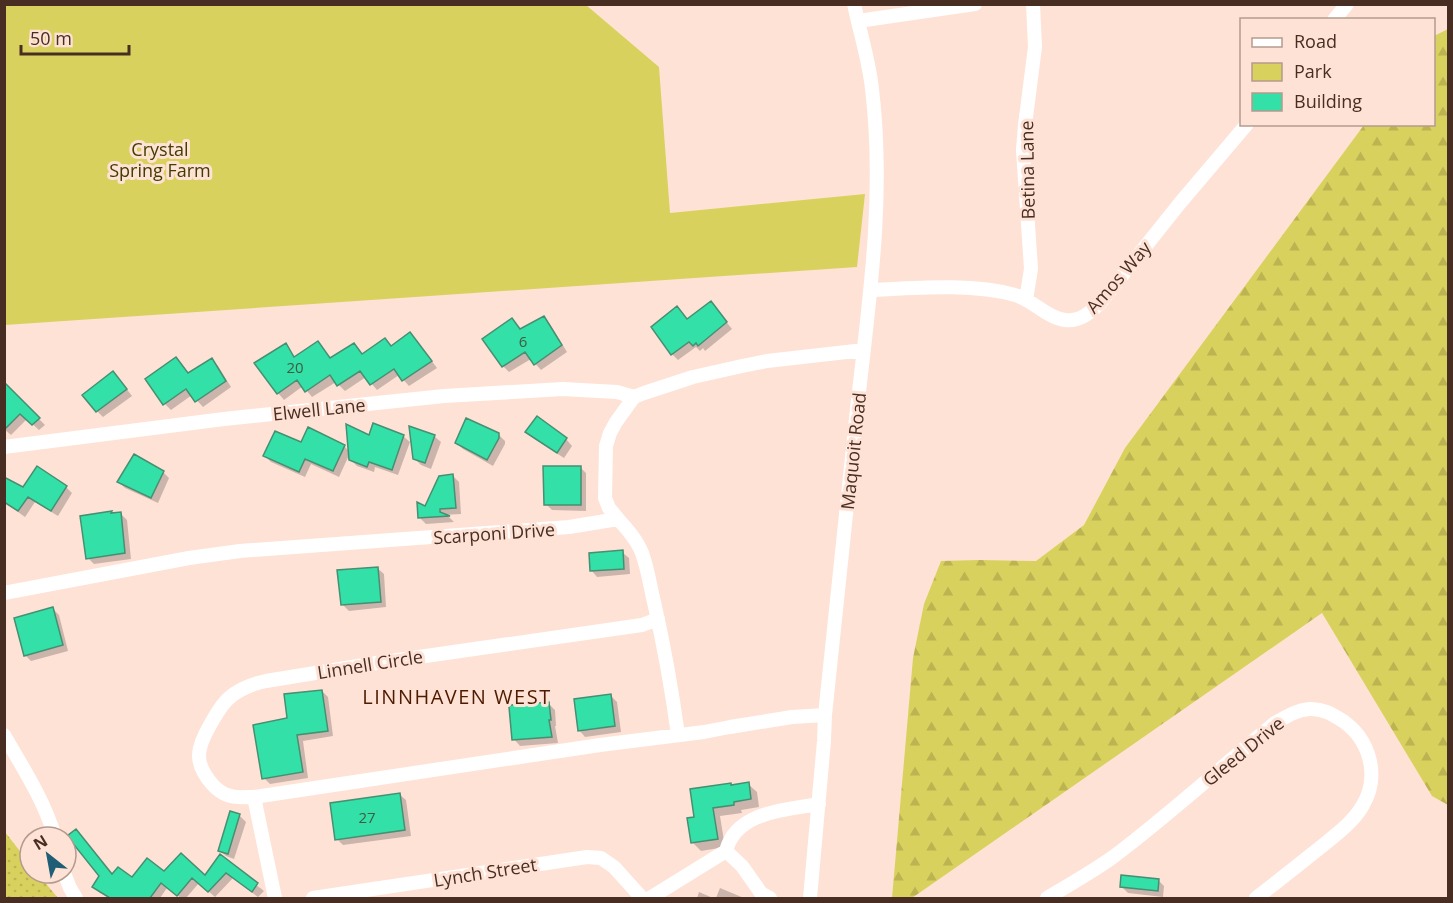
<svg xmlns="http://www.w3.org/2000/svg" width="1453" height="903" font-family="'Open Sans',sans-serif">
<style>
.grass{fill:url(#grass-dots)}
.forest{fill:url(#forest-firs)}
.green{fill:#d9d15d}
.shadow{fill:#0003}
.building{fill:#33e0a7;stroke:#468f72;stroke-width:1.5}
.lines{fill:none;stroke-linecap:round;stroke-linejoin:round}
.minor{stroke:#fff;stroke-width:14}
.labels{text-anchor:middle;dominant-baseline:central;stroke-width:6;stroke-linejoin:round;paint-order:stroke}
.number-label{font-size:15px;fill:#435a43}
.park-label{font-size:18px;fill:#413c00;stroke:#fee2d6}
.street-label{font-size:18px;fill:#482e22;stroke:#fee2d6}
.neighbourhood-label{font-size:20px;letter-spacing:1.5px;fill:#4e1a00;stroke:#fee2d6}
</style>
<defs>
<pattern id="grass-dots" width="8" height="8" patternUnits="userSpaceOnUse" patternTransform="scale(1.5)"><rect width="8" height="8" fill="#d9d15d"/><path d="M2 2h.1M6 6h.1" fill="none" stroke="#bcb451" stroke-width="1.8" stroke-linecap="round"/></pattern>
<pattern id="forest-firs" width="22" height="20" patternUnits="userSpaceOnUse" patternTransform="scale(1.5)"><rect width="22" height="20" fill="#d9d15d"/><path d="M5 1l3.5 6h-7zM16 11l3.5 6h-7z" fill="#bcb451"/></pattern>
</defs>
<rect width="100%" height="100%" fill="#fee2d6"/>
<path class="grass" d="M5,832L30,864V873H37L58,898H5Z"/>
<path class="forest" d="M1448,29V805L1432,796L1322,613L912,898H892L913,658L924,604L941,561L979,560L1036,561L1084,525L1125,448L1364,125L1434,124V36Z"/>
<path class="green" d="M5,4L586,5L659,67L670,213L865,194L857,267L5,325Z"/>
<path class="shadow" d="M711,303L732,329L705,351L703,348L700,351L696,347L678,360L672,354L683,315L688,320Z
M544,318L550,324L567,352L541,370L531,359L509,372L503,366L512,320L521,330Z
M416,340L437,368L409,386L399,375L377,390L366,377L345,391L336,382L312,397L303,386L284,400L278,393L285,345L296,358L318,343L331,359L354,345L363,355Z
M176,359L189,374L212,360L218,366L231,387L203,407L192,395L171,410L165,404Z
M119,379L132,396L103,417L97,411Z
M7,387L45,425L39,430L27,419L11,435L4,429Z
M527,432L566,439L572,446L564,458L533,438Z
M498,434L505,441V444L493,466L463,449L456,442Z
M403,436L410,442L398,475L375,467L374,472L357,466L351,460L350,453L339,477L311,464L305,477L271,462L265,456L302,444L344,446L350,452L370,437Z
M434,436L441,442L431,469L421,465L414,458Z
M580,467L586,473V511L552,510L546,504Z
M163,472L169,478L158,503L125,488L119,482Z
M453,476L459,482L461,514L443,515L449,517L454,522L426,524L420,518L426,508Z
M4,479L23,489L66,487L72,493L58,516L35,502L25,517L4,502Z
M111,513L114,515L121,514L127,520L131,559L94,564L88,558L82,517Z
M622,552L629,558L630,574L597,577L591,570Z
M377,568L384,574L386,607L349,611L343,605Z
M53,609L59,615L68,651L31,661L25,655Z
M322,691L328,697L333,736L303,741L308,778L270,784L264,778L288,719Z
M610,695L617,702L621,732L585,737L579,730Z
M549,704L555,710L556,726H555L558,743L520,746L514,739Z
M748,784L757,792L759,807L741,810L742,813L720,816L725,847L701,851L693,843L696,818L732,786Z
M399,794L406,800L411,836L343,845L337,839Z
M231,813L240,816L246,822L234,859L226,856L219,850Z
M220,857L264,891L258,897L233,878L215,897L199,883L186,898H181L167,888L160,898H143L139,895L137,898H109L100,893L94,887L113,876L133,879L164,873L205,877Z
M1158,880L1164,886L1163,897L1128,893L1122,887Z
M720,888L744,898H716Z
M699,892L713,898H697Z"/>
<path class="building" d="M711,301L727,322L698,346L696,343L693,346L689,342L671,355L651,327L677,306L687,319Z
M544,316L562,345L534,365L525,352L502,367L482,339L512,318L520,329Z
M410,332L432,361L402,381L394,369L370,385L360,371L337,386L330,375L305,392L297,380L277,394L254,363L286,343L294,357L318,341L330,358L354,343L362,354L385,338L391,346Z
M176,357L188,373L212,358L226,381L195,402L186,389L163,405L145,379Z
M113,371L127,389L96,412L82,395Z
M4,382L40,418L32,425L20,414L4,430Z
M537,416L567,438L557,453L525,432Z
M466,418L499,433V438L487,460L455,443Z
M373,423L404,435L392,470L369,462L367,467L349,460L346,424L369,435Z
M409,426L435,435L425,463L413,459Z
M308,427L345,445L333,471L305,459L299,472L263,456L275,431L301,442Z
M134,454L164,471L151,498L117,482Z
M37,466L67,486L51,511L28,497L18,511L4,502V477L23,487Z
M543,466H581V505H544Z
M453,474L456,508L440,509V512L450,516L418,518L417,502L425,506L439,476Z
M112,511L111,513L121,512L125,553L86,559L80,516Z
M623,550L624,569L590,571L589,553Z
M378,567L381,602L341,605L337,570Z
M53,607L63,645L24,656L14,618Z
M322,690L328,731L297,735L303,772L262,779L253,725L287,718L284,694Z
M611,694L615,726L578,731L574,699Z
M549,702L551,720H549L552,737L512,740L509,707L511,705Z
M749,782L751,799L734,802V805L713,808L718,839L691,843L687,818L694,817L690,789L731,783V785Z
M400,793L405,830L335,840L330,803Z
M230,811L240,814L228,854L218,851Z
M76,829L112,874L118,867L132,877L147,858L164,871L181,853L205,875L220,854L258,883L252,892L226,873L208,892L192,878L177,896L161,883L150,898H110L92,887L99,876L67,836Z
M1121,875L1159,879L1158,891L1120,887Z"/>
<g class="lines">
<path class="minor" d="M1334,20L1347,4
M858,21L975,4
M871,290C915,288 972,283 1015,295C1033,300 1047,318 1065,320C1080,322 1091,312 1101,302L1180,203L1247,124
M1026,300L1031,269L1023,150L1025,125L1035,47L1033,4
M4,447L224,419L444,396L563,389L617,392L634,397
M618,519C627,529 637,540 642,553C648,569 650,586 654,602C664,646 672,691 678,735
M4,593L189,558L240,551L569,527L618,519L609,508L605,498L606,446L610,433L616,422L634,397L644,393L693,377L742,366L767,361L864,350
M658,619L642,625L370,664L266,681C252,684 240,688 229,698C220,706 216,715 210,725C197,748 193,762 212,784C216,789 224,795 231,796C238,798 247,797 254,797L600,745L704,732L730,727L792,717L825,715
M4,735C23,768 44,800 55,837
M254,797L275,898
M726,851C736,811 786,810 819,804
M64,873L70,888L76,898
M313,898L587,857L601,858L614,867L642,898
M650,898L726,851L742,866L761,893L770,898
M810,898L824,741L825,715C836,613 847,511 857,409C869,302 885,197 872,89C869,60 860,33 854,4
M1047,898C1069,885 1092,872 1113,857C1169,815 1221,767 1275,723C1286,717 1296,710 1309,709C1322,708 1332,714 1343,721C1370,740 1380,776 1363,805C1353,823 1333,837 1317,850C1297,866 1277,882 1256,898"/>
</g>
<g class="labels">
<g class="number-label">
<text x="523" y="341">6</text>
<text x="295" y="367">20</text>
<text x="367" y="817">27</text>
</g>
<g class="park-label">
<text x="160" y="149">Crystal<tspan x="160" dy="21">Spring Farm</tspan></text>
</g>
<g class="street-label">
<text transform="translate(1027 170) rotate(-91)">Betina Lane</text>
<text transform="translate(1118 277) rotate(-49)">Amos Way</text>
<text transform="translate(319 409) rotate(-6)">Elwell Lane</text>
<text transform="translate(853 451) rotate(-84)">Maquoit Road</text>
<text transform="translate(494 533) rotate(-4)">Scarponi Drive</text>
<text transform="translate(370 664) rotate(-9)">Linnell Circle</text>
<text transform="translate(1243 751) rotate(-39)">Gleed Drive</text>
<text transform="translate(485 872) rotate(-9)">Lynch Street</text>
</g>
<g class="neighbourhood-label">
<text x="457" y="696">LINNHAVEN WEST</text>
</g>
</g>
<rect width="1453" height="903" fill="none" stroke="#482e22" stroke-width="12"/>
<rect x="1240" y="18" width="195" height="108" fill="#fee2d6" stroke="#b59a8e" stroke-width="1.5"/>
<rect x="1252" y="38" width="30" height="9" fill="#ffffff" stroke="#b59a8e" stroke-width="1.5"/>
<text x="1294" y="48" font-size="18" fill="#482e22">Road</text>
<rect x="1252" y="63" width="30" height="18" fill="#d9d15d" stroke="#b59a8e" stroke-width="1.5"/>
<text x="1294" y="78" font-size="18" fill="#482e22">Park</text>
<rect x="1252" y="93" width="30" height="18" fill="#33e0a7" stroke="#b59a8e" stroke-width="1.5"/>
<text x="1294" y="108" font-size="18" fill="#482e22">Building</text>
<g transform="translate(48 855) rotate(329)"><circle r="28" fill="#fee2d6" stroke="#b59a8e" stroke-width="1.5"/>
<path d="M0-4.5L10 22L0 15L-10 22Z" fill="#1f5e74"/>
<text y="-9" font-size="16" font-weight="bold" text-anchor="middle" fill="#482e22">N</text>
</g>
<path d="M21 45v9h108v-9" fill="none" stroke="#482e22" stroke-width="3"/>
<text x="30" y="45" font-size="18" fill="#482e22" stroke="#fee2d6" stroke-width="4.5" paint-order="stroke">50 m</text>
</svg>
